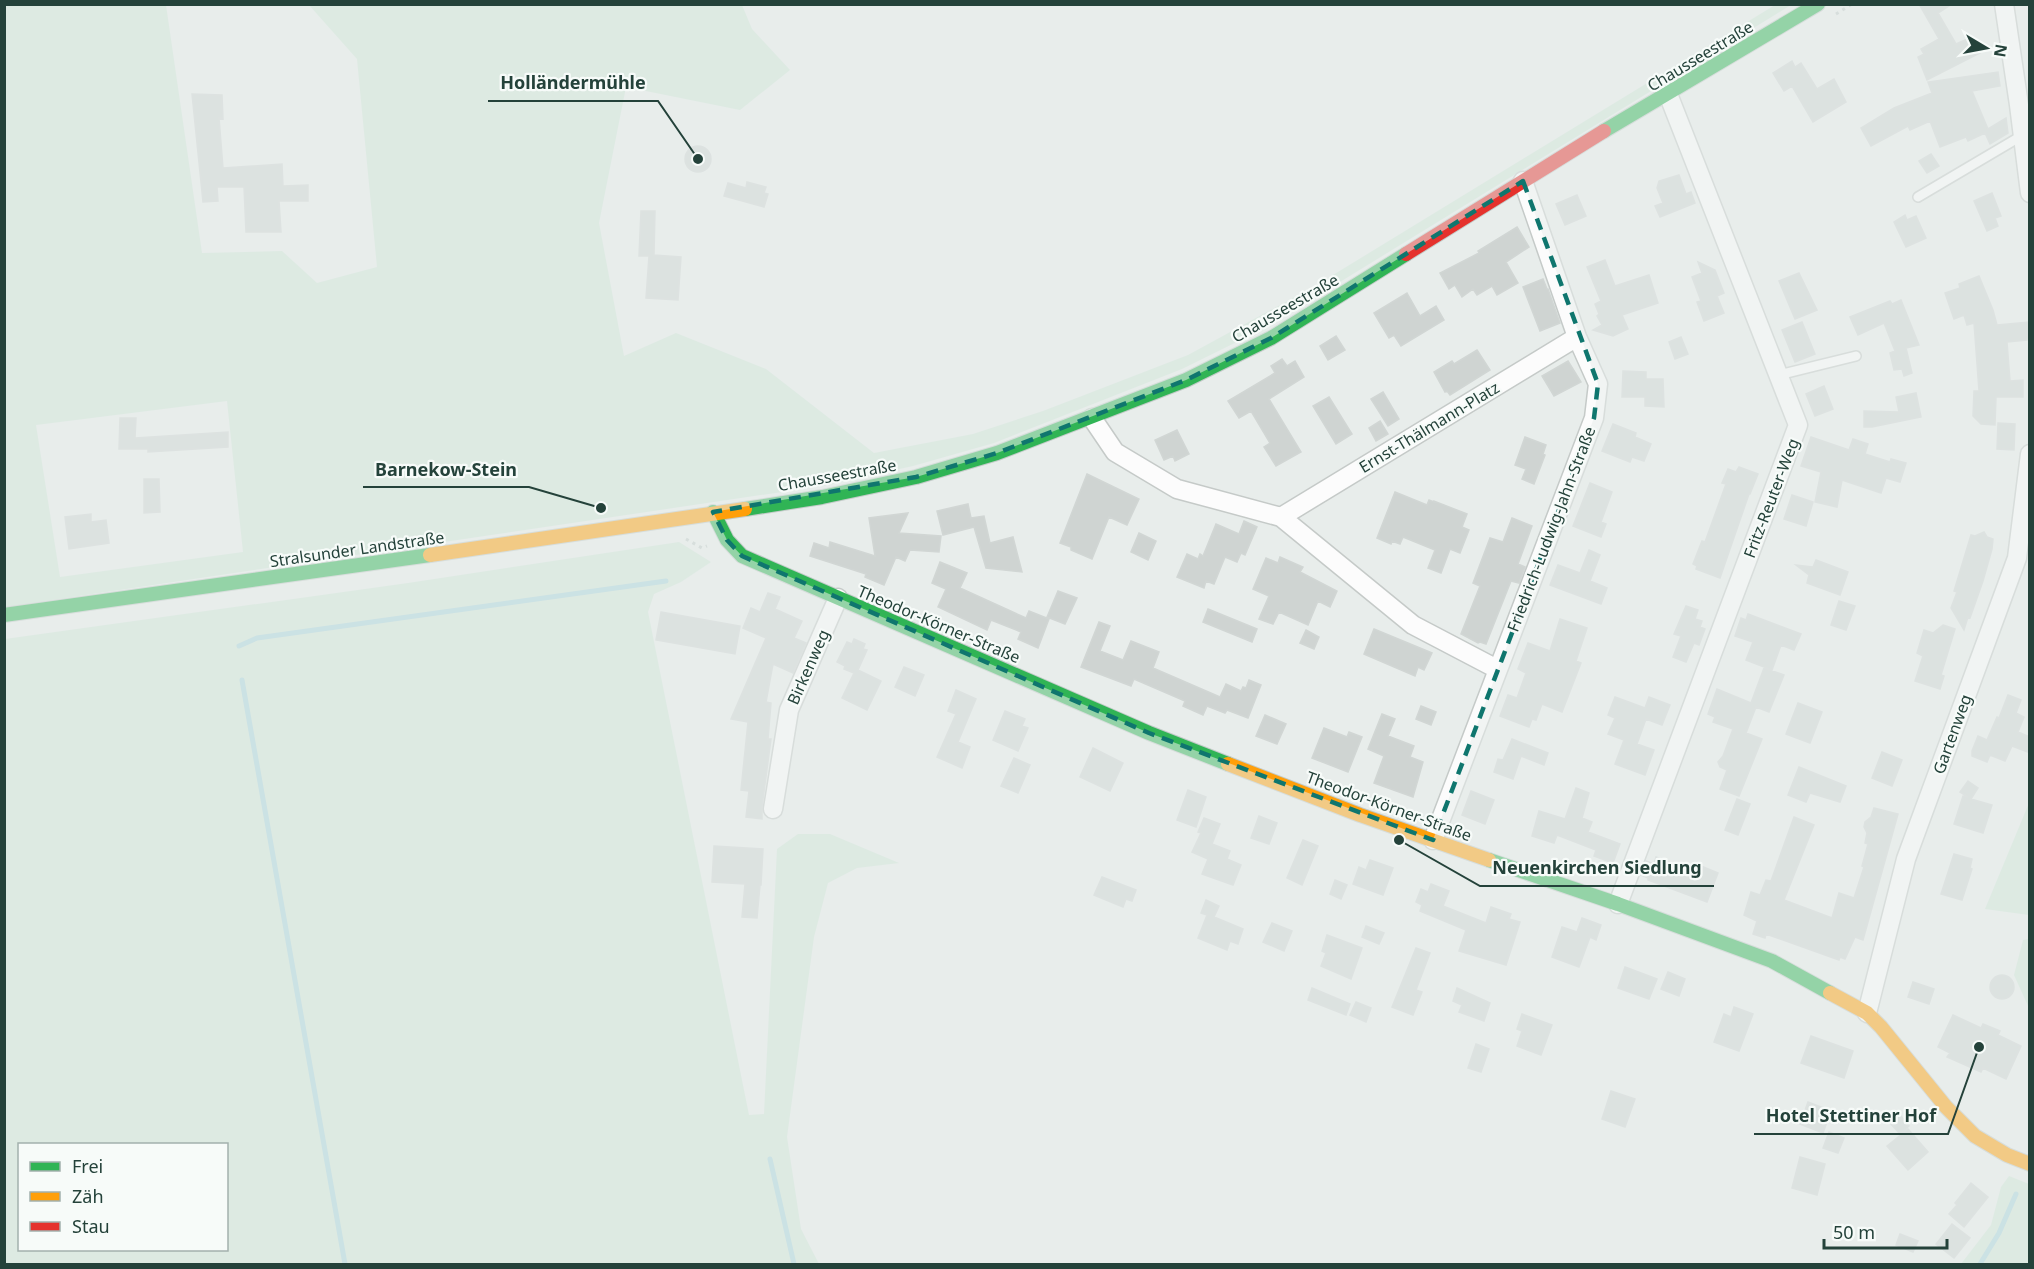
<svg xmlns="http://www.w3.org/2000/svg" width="2034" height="1269" font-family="'Noto Sans',sans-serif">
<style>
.green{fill:#d1e6d8;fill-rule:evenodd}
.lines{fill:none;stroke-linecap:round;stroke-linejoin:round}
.stream{stroke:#a9d4db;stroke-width:5}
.building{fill:#cfd4d2;stroke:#d1d6d4;stroke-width:1.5}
.lane-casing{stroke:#c5cac8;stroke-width:12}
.street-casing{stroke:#c5cac8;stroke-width:21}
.fast-casing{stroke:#c3cbc8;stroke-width:16}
.slow-casing{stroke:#c3cbc8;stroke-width:16}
.jam-casing{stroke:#c3cbc8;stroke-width:16}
.path{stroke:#c3ccca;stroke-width:3;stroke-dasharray:3 4.5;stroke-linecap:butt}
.lane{stroke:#fcfcfc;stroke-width:9}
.street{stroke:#fcfcfc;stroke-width:18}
.fast{stroke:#30b455;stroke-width:14}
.slow{stroke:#ff9f0a;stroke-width:14}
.jam{stroke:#e5322d;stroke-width:14}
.marked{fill:none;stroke:#0f766e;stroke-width:4.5;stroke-dasharray:12 8;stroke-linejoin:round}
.labels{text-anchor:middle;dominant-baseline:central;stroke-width:4.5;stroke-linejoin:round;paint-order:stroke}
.street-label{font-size:16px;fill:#24423a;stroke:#f7fbf9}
.leader{fill:none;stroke:#24423a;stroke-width:2}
.callout-dot{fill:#24423a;stroke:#f7fbf9;stroke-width:2}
.callout-label{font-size:18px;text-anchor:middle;font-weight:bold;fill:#24423a;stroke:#f7fbf9;stroke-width:4.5;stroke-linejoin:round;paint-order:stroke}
</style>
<rect width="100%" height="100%" fill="#e8edeb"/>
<path class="green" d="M4,5H166L202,253L282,251L317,283L377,267L357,59L309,5H742L752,29L790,70L740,110L626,87L599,223L624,356L676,333L766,369L874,453L973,434L1043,411L1188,355L1315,286L1775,5H1791L1265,328L1182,369L994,443L913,466L822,486L5,607ZM227,401L243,552L60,577L36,425Z
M679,542L711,562L681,582L654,594L648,612L749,1115L764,1114L777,849L798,834H830L899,863L857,868L828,883L814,937L787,1137L801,1229L819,1264H5V639L408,583ZM20,1144H226V1250H20Z
M2029,803V915L1985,909Z
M2029,939H2030L2029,1020V1008L2014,975L2023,940Z
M2009,1176L2029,1184V1264H1961L1991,1225L2001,1187Z"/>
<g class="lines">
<path class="stream" d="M239,646L257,638L666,581
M242,680L345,1264
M770,1159L794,1264
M1980,1264L1999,1233L2016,1194"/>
</g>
<path class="building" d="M1919,4H1952L1938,13L1956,44L1972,37L1980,53L1927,80L1918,57L1924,54L1921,49L1939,39Z
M1792,61L1795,67L1801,63L1817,89L1834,79L1846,102L1813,122L1792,86L1784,91L1773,73Z
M1998,72L2000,86L1972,91L1988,129L2006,118L2008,133L1990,144L1985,133L1968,141L1966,137L1940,147L1930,121L1910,130L1908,126L1871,146L1861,128L1894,108L1932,93L1928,82Z
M192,94L222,95L223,119L219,118L223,168L282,164L283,186L308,185V201H279L281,232H246L244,187H217L218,201L203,202Z
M685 159a13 13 0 1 1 26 0a13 13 0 1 1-26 0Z
M1931,154L1939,166L1927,173L1919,161Z
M1679,175L1686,194L1691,192L1695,203L1660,217L1655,206L1663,203L1657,188L1659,181Z
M747,182L766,187L764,193L768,194L764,207L724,196L728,183L746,188Z
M1992,193L2001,216L1995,218L1998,226L1987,231L1974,201Z
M1577,195L1586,216L1565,225L1556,204Z
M641,211H655L654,255L681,257L678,300L646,298L649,256H639Z
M1905,215L1907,220L1916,216L1926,238L1906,247L1894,222Z
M1517,227L1529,247L1506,262L1518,283L1497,295L1492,286L1477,295L1473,289L1462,297L1455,285L1449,289L1440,273L1479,253L1478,251Z
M1605,260L1615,286L1649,275L1658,303L1622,315L1628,329L1613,336L1593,330L1602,325L1597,316L1599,314L1595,304L1601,301L1587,267Z
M1698,262L1715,270L1724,293L1717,296L1724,313L1704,321L1697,302L1701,301L1692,277L1702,273Z
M1799,273L1817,310L1795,319L1779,281Z
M1979,276L1993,310L1997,325L2029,322L2027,340L2007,342L2010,381L2023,380V397H1996L1995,425L1981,424L1973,416L1974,391H1979L1974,323L1967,325L1964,315L1954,319L1945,293L1960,288L1959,284Z
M1543,279L1547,289H1548L1560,323L1540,331L1523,287Z
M1407,293L1420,316L1436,306L1444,320L1401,346L1394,335L1389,338L1374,313Z
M1901,300L1919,345L1906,348L1912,373L1904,376L1902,369L1894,370L1890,353L1895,351L1884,323L1858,335L1850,317L1890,301L1892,304Z
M1802,322L1815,354L1795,362L1782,330Z
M1336,336L1345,350L1328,360L1320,346Z
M1681,337L1688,354L1675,359L1669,342Z
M1477,350L1490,370L1450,395L1447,391L1445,392L1434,372L1452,361L1454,364Z
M1282,359L1287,366L1295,361L1304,377L1269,399L1301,452L1276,466L1264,447L1270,443L1251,411L1239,418L1228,401L1275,373L1271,366Z
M1568,361L1581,382L1554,396L1542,376Z
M1623,371L1646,372V379H1663L1664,407L1645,406V397H1622Z
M1824,386L1833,409L1815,416L1806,394Z
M1383,392L1399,419L1388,426L1371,399Z
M1916,393L1921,417L1872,427H1864V411L1899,412L1896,397Z
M1329,397L1352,434L1336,444L1313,406Z
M120,418H136L135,438L228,432V447L148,452V449H119Z
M1380,421L1388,434L1376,441L1369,428Z
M1998,423L2015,424L2014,450L1997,449Z
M1613,424L1636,433L1635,437L1651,444L1644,461L1632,457L1630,462L1602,451Z
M1177,430L1189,454L1175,461L1173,456L1164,460L1155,440Z
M1525,437L1546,445L1543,454L1545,455L1534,484L1522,479L1526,469L1515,465Z
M1811,437L1849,450L1853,439L1868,444L1865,454L1890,462L1891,459L1906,463L1900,482L1886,478L1881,493L1842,480L1837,507L1815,502L1821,472L1801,466Z
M1739,467L1758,474L1750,494H1749L1720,578L1696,569L1697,566L1693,564L1702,541L1705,542L1726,484L1722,483L1728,469L1736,472Z
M1087,474L1139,499L1127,525L1109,517L1092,559L1071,550V547L1060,543Z
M144,479H159L160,512L144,513Z
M1590,483L1612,492L1601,522L1606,524L1601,537L1573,526Z
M1395,492L1427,505L1429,500L1434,502V501L1467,514L1462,527L1469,530L1460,553L1450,549L1441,573L1428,568L1435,550L1403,537L1400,544L1392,541L1391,544L1377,538Z
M1792,495L1813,502L1806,526L1784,519Z
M968,504L971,518L984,516L990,543L1013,537L1022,572L986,568L974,527L943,535L937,511Z
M908,513L899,533L941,536L939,552L910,550L905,561L896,557L884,585L865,577L866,574L810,556L814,543L829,548L830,542L875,556L869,518Z
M91,514V522L106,520L109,543L69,549L65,517Z
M1512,518L1532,526L1518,564L1525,567L1519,583L1511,581L1486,644L1480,642L1478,643L1461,634L1480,586L1473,583L1490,538L1503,542Z
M1244,521L1257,527L1245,555L1241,553L1237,562L1225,557L1214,584L1206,581L1204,588L1177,577L1187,554L1198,559L1200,554L1203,556L1216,524L1239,534Z
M1984,532L1987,537L1993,539L1992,549L1983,581L1970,618L1968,617L1964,630L1951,608L1957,592L1954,591L1971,535L1975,536Z
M1139,533L1156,541L1148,560L1131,552Z
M1589,550L1600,555L1590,581L1607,588L1601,604L1550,585L1558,565L1580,573Z
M1280,557L1303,567L1300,572L1337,591L1330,607L1318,601L1308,625L1279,612L1273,624L1259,619L1269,596L1253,589L1266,558L1278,563Z
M1816,560L1848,572L1840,595L1807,583L1809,575L1796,565L1813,567Z
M940,562L967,573L960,588L1026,618L1029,611L1049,619L1038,648L1018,639L1021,632L991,620L987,630L938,607L946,589L932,583Z
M1058,591L1077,598L1065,624L1047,617Z
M768,593L780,597L775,609L802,621L794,638L806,643L793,673L773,664L766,702L771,703L768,739H771L762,807V819L746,817L749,791L741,790L748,722L731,719L766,638L743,628L751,608L760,612Z
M1839,601L1855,606L1846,630L1831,625Z
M1686,606L1698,610L1695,619L1702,621L1700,627L1705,629L1699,645L1694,643L1686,662L1673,657L1681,636L1674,634Z
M1208,609L1257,629L1252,642L1203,622Z
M661,612L740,626L735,654L656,640Z
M1748,614L1801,634L1794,650L1781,645L1772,670L1746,660L1753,642L1735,636L1741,618L1746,620Z
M1560,619L1587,628L1576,661L1581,663L1562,712L1542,704L1536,720L1532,719L1529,727L1500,716L1508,695L1517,698L1526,673L1518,669L1528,643L1550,651Z
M1099,622L1110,626L1100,651L1123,660L1131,641L1159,652L1153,668L1220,697L1226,684L1241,691L1243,687L1246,688L1249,680L1261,685L1248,718L1227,710L1225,713L1207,706L1203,715L1183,706L1185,701L1134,679L1131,686L1081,667Z
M1943,625L1955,629L1941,675L1944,676L1940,689L1915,681L1923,656L1917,653L1924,630L1933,633Z
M1374,629L1432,653L1424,670L1418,667L1415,676L1364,654Z
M1306,630L1319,637L1314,649L1300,643Z
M854,639L865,644L863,649L867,650L858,670L881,681L867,710L842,698L854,673L844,669L845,666L837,662L847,642L852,644Z
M904,667L924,675L915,696L895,687Z
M1764,668L1784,675L1769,712L1756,707L1746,733L1762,739L1739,796L1720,789L1727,770L1720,767L1718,762L1723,756L1733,729L1713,722L1715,717L1708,714L1717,689L1751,703Z
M956,690L976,699L958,742L970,747L962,768L937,757L956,714L948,711Z
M2008,695L2021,700L2016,713L2024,717L2018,732L2030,737V753L2012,746L2005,761L1990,755L1987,762L1972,756V751L1978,736L1987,740L1997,717L1999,718Z
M1615,697L1645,708L1649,697L1670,705L1662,725L1646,719L1637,744L1654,750L1645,775L1615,764L1624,740L1608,734L1615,718L1608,715Z
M1798,703L1822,712L1810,743L1786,734Z
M1421,706L1436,712L1431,725L1416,719Z
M1005,711L1025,719L1022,726L1028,728L1018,751L993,740Z
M1382,714L1395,719L1388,736L1414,746L1410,757L1423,762L1413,797L1374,783L1384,756L1368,749Z
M1265,715L1286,724L1277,744L1256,736Z
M1324,728L1347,737L1349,732L1362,737L1348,772L1312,758Z
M1512,739L1548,753L1544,765L1521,756L1513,779L1494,772L1498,759L1503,760Z
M1093,748L1123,763L1110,791L1080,777Z
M1882,752L1902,760L1892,786L1872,778Z
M1014,758L1030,765L1018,793L1001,786Z
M1799,767L1846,786L1840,802L1810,793L1806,802L1788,795Z
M1968,781L1978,788L1971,799L1992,805L1983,833L1954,824L1963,796L1968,797L1960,792Z
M1576,788L1589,793L1582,818L1592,822L1588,832L1620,844L1613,863L1594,856L1596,850L1557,835L1554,843L1532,836L1539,811L1565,819Z
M1188,790L1206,797L1196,827L1177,820Z
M1471,791L1494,800L1485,824L1462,815Z
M1737,799L1750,804L1738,835L1725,830Z
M1874,808L1898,814L1863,940L1855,937L1845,959L1840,957L1839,960L1766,934L1765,938L1753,934L1757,921L1744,915L1751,892L1760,895L1766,880L1771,881L1794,817L1814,825L1784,900L1832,918L1839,893L1854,898L1864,867L1862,866L1868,844L1865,843L1867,833L1864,827L1865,822L1871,817Z
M1259,816L1277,823L1269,844L1251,838Z
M1204,818L1220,824L1212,844L1230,851L1227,859L1241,865L1233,885L1202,874L1208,859L1192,852L1201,833L1198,832Z
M1303,840L1318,846L1302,885L1287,878Z
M714,846L763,849L761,885H760L757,918L742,917L745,884L712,882Z
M1954,854L1972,859L1970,868L1972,869L1962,900L1941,894Z
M1656,857L1698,873L1701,866L1718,873L1707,902L1648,880V878L1641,875L1646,861L1654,864Z
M1370,860L1393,868L1383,895L1353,884L1359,867L1366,870Z
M1102,877L1136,890L1132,901L1126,899L1123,907L1094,895Z
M1335,880L1347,885L1341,899L1330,894Z
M1431,884L1449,891L1443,906L1486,923L1491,907L1511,914L1509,919L1520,922L1506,965L1459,951L1466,930L1420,911L1422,905L1416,902L1421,889L1428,892Z
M1206,900L1219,906L1214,917L1243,929L1238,944L1230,941L1227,950L1198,938L1207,915L1201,913Z
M1582,918L1601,925L1596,940L1590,937L1579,967L1552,957L1562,927L1577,932Z
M1272,923L1292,931L1284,951L1263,942Z
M1366,926L1384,933L1379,944L1362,937Z
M1327,935L1362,948L1351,979L1321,966L1326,953L1322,951Z
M1416,948L1430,953L1416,990L1422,992L1413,1015L1392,1007Z
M1625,967L1657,979L1649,999L1618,988Z
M1668,972L1685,979L1679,996L1661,989Z
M1990 987a12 12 0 1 1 24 0a12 12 0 1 1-24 0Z
M1913,982L1934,989L1929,1004L1908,997Z
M1312,988L1350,1004L1346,1015L1308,1000Z
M1457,988L1490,1003L1484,1021L1459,1012L1462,1005L1453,1001Z
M1356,1002L1371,1008L1366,1022L1350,1015Z
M1734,1007L1753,1014L1739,1051L1714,1042L1724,1014L1731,1017Z
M1522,1014L1552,1025L1541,1055L1517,1046L1522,1031L1517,1029Z
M1953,1015L1981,1028L1983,1024L2000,1031L1998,1035L2021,1046L2006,1079L1983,1068L1981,1072L1947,1057L1950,1053L1938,1047Z
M1811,1036L1853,1051L1844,1078L1801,1063Z
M1476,1044L1489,1049L1481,1072L1468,1068Z
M1611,1091L1635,1099L1625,1127L1602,1119Z
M1808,1102L1831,1111L1823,1133L1800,1124Z
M1900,1115L1909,1126L1900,1134L1890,1123Z
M1908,1129L1928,1152L1908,1170L1887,1146Z
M1829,1132L1844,1138L1838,1153L1823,1148Z
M1800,1157L1825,1164L1817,1195L1792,1188Z
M1971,1183L1988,1197L1964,1227L1949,1214L1957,1205L1955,1203Z
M1952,1224L1970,1238L1954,1258L1936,1244Z
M1900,1234L1918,1241L1913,1252L1896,1245Z"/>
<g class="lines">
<g class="lane-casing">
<path id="lane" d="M1918,197L2023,135
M1779,375L1856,356"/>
</g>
<g class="street-casing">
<path id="street" d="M2004,4L2019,105L2030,193
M1092,418L1115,452L1177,489L1281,517L1413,625L1497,669
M1281,517L1577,337
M773,809L789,710L838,598
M1433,840L1594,418L1598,384L1577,337L1523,181
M1618,904L1798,425L1668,94
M1867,1013L1906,859L2017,558L2030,454"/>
</g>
<g class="fast-casing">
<path id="fast" d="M1604,131L1818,4
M745,509L822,497L916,477L997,453L1186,380L1271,338L1406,254
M713,512L727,540L742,556L1149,733L1228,764
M4,615L430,555
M1489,860L1618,904L1772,961L1830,993"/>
</g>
<g class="slow-casing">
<path id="slow" d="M430,555L745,509
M1228,764L1360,815L1489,860
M1830,993L1867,1013L1881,1027L1946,1107L1975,1136L2007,1155L2030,1164"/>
</g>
<g class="jam-casing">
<path id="jam" d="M1406,254L1604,131"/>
</g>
<path class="path" d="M1836,14L1852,4
M686,539L702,548L707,546"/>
<use href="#lane" class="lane"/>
<use href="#street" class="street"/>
<use href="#fast" class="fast"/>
<use href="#slow" class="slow"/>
<use href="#jam" class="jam"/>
</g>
<path d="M0 0H2034V1269H0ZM1523,181L1598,384L1594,418L1433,840L1149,733L742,556L727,540L713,512L916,477L997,453L1186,380L1271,338Z" fill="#e8edeb" fill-opacity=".55" fill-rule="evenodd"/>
<path class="marked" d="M1523,181L1598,384L1594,418L1433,840L1149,733L742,556L727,540L713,512L916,477L997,453L1186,380L1271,338Z"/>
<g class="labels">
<g class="street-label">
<text transform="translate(1700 56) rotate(-31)">Chausseestraße</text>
<text transform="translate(1285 308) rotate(-30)">Chausseestraße</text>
<text transform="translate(1429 427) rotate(-31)">Ernst-Thälmann-Platz</text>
<text transform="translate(837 475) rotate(-10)">Chausseestraße</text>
<text transform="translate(1771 498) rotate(-69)">Fritz-Reuter-Weg</text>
<text transform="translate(1551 529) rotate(-69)">Friedrich-Ludwig-Jahn-Straße</text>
<text transform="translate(357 549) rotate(-8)">Stralsunder Landstraße</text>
<text transform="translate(939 624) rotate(23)">Theodor-Körner-Straße</text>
<text transform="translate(808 667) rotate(-66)">Birkenweg</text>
<text transform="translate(1952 734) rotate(-70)">Gartenweg</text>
<text transform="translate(1389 806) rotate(20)">Theodor-Körner-Straße</text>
</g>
</g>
<path class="leader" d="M698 159L658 101H488M601 508L529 487H363M1399 840L1480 886H1714M1979 1047L1948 1134H1754"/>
<g class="callout-dot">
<circle cx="698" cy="159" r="6"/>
<circle cx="601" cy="508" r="6"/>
<circle cx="1399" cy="840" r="6"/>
<circle cx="1979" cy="1047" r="6"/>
</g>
<g class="callout-label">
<text x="573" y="89">Holländermühle</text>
<text x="446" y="476">Barnekow-Stein</text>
<text x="1597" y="874">Neuenkirchen Siedlung</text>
<text x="1851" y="1122">Hotel Stettiner Hof</text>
</g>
<rect width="2034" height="1269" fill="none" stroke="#24423a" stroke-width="12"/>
<rect x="18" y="1143" width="210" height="108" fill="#f7fbf9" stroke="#a3b1ad" stroke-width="1.5"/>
<rect x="30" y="1162" width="30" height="9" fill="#30b455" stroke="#a3b1ad" stroke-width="1.5"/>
<text x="72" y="1173" font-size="18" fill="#24423a">Frei</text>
<rect x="30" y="1192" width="30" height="9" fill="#ff9f0a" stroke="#a3b1ad" stroke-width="1.5"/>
<text x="72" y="1203" font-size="18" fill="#24423a">Zäh</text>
<rect x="30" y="1222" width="30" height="9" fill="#e5322d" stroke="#a3b1ad" stroke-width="1.5"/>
<text x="72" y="1233" font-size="18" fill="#24423a">Stau</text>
<g transform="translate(1986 48) rotate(100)" stroke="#f7fbf9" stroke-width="4.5" paint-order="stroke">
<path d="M0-4.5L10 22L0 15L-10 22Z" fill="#24423a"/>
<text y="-9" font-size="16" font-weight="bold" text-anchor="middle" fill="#24423a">N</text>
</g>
<path d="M1824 1239v9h123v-9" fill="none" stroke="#24423a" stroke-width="3"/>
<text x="1833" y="1239" font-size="18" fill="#24423a" stroke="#f7fbf9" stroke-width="4.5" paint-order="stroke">50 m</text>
</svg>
